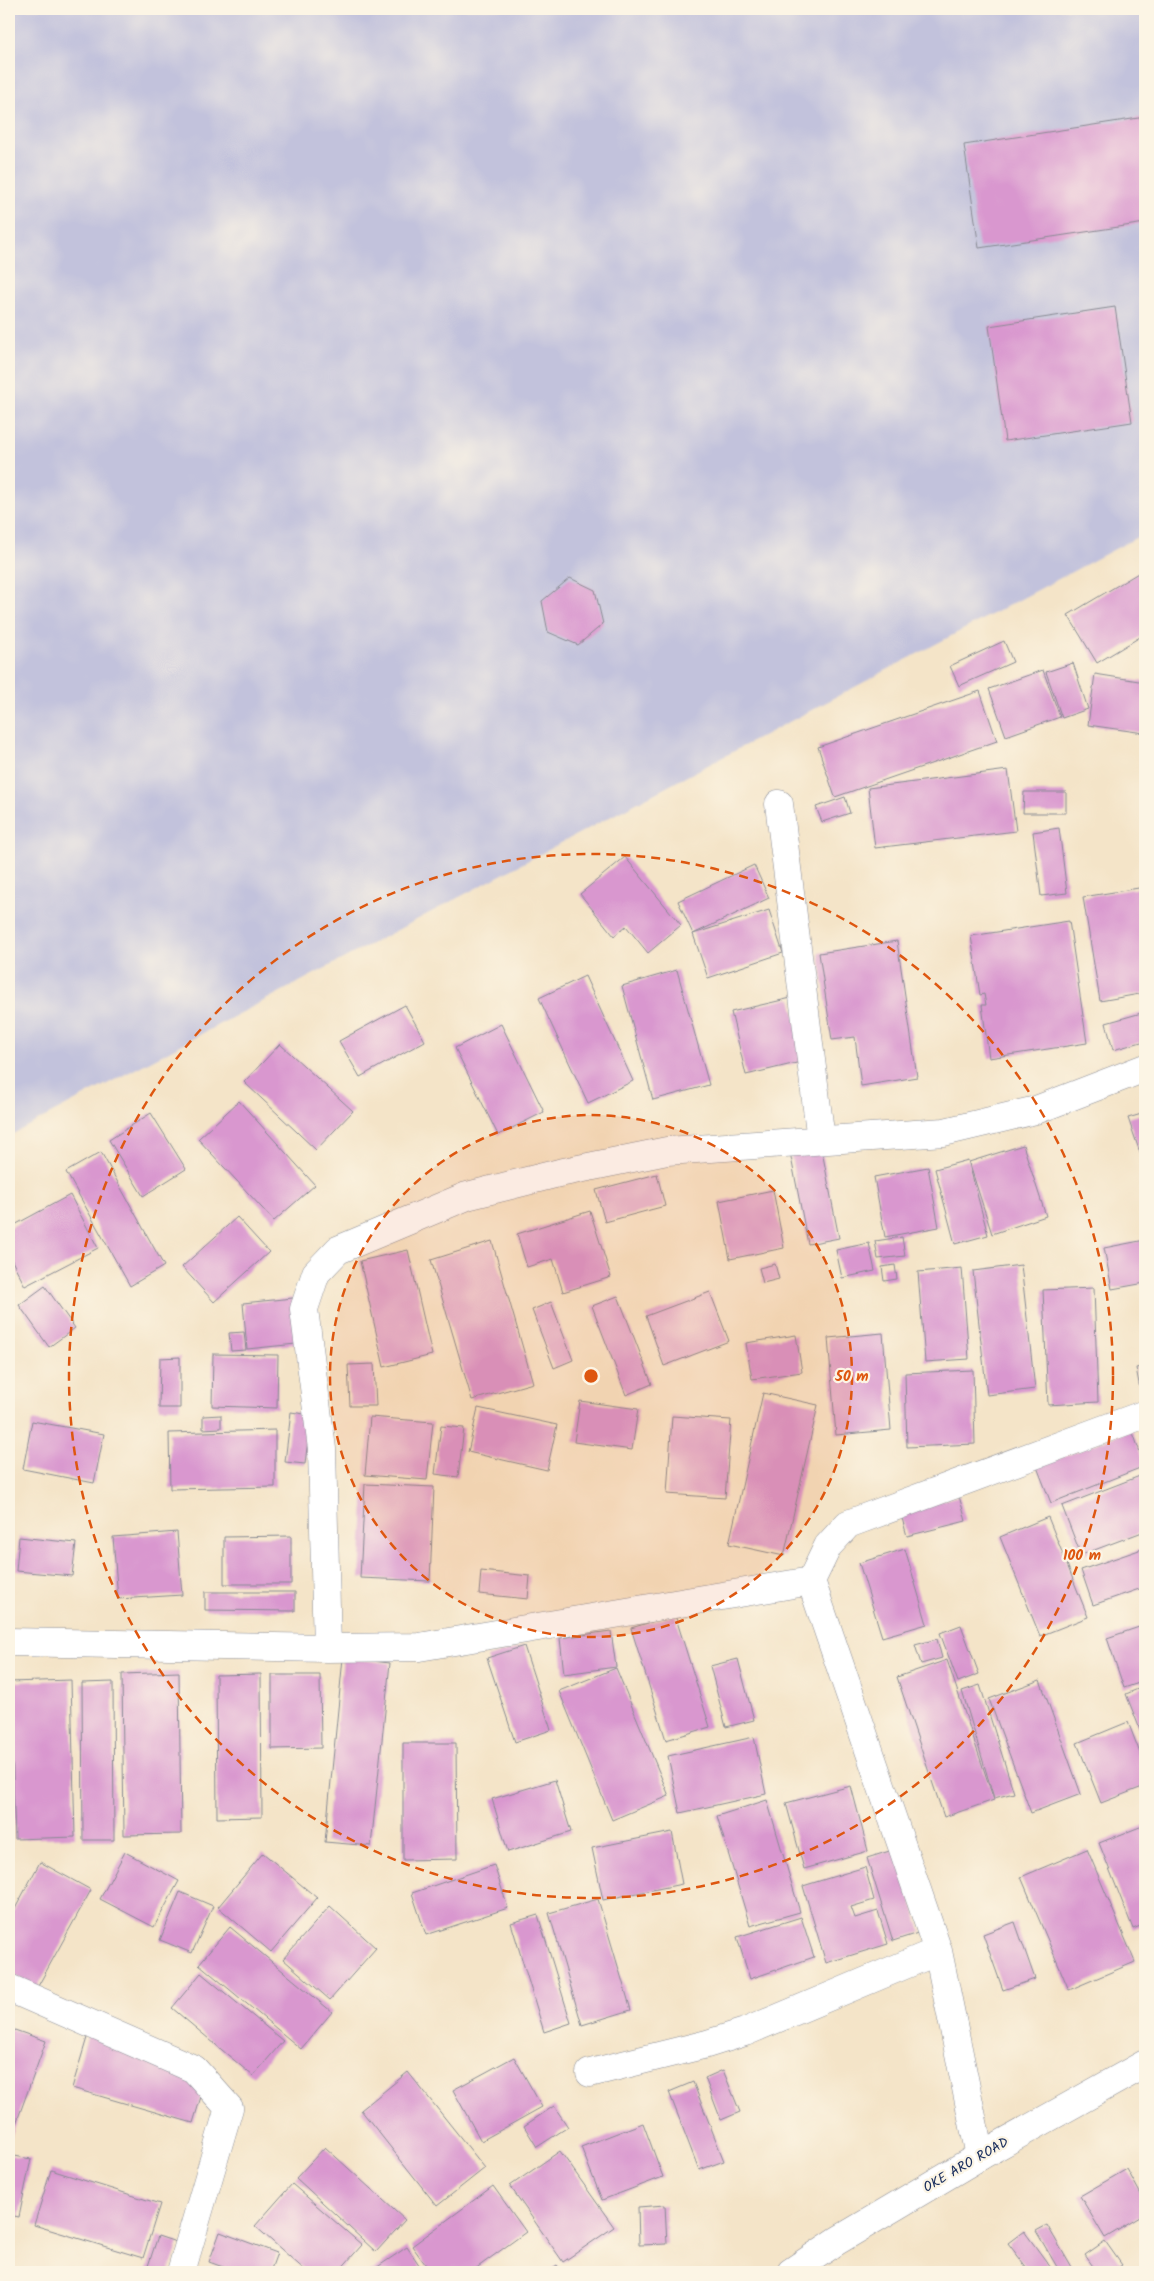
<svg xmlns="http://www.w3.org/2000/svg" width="1154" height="2281" font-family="Kalam,sans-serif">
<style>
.industrial{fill:#c2c2dc}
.building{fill:#d997cf}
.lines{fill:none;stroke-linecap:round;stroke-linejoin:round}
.minor-casing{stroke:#888a93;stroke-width:29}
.secondary-casing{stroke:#888a93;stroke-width:29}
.minor{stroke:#fff;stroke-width:28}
.secondary{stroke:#fff;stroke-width:28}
.ring{fill:none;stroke:#de5710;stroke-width:2.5;stroke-dasharray:9 6}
.labels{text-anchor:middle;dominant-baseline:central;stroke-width:4.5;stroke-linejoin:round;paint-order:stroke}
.street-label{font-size:14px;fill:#1b2f5e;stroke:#fcf5e5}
.centre{fill:#de5710;stroke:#fcf5e5;stroke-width:2.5}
.ring-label{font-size:15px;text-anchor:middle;font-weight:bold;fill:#de5710;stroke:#fcf5e5;stroke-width:4.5;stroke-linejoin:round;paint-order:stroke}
</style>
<rect width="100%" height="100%" fill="#fcf5e5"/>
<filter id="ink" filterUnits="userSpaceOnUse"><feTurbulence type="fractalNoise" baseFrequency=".02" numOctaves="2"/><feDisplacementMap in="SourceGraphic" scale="10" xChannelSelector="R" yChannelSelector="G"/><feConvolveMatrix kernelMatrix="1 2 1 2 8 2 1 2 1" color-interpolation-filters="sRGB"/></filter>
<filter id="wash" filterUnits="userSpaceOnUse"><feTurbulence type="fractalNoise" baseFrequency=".0096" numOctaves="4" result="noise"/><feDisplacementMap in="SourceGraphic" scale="20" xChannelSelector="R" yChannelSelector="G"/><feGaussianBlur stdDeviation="1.12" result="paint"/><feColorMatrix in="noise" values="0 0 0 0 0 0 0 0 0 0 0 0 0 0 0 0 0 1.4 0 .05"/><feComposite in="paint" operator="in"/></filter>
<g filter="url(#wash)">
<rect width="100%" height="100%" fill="#f4e4c8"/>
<path class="industrial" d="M9,9H1145V533L9,1136Z"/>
<g id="blocks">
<path class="building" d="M1145,117V223L979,248L964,145Z
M1115,307L1132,422L1005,441L989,326Z
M1145,569V634L1097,663L1068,615Z
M570,578L595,590L603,624L578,645L548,632L542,601Z
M1004,641L1013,662L959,686L950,666Z
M1073,663L1088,709L1062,718L1046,672Z
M1043,670L1060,717L1006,736L989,689Z
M1095,674L1145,682L1144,733L1088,725Z
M980,691L997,741L835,797L818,747Z
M1008,770L1016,831L875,848L868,788Z
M1024,792H1066V813H1023Z
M845,797L850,813L822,822L816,807Z
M1059,828L1067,893L1041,896L1033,832Z
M625,857L681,925L648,953L626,926L614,936L580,894Z
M754,865L769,898L693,934L678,901Z
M1145,887V993L1100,1001L1083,897Z
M769,910L783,953L708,978L693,934Z
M1069,921L1087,1043L989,1058L982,1005H986L984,994L980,995L971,936Z
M897,941L917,1077L861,1086L855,1037L832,1040L819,953Z
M677,970L709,1085L653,1100L622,986Z
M585,976L633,1081L588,1103L539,998Z
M791,998L805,1061L746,1075L731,1012Z
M405,1005L425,1041L360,1077L339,1041Z
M1145,1012V1041L1113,1050L1106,1023Z
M501,1024L544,1112L498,1135L455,1048Z
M280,1044L353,1111L316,1150L244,1082Z
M239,1101L315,1185L274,1221L198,1139Z
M151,1113L186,1169L143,1196L109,1140Z
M1145,1113V1167L1128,1118Z
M1023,1145L1046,1216L992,1234L969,1162Z
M821,1146L839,1238L808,1244L790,1152Z
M101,1152L164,1266L130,1286L66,1172Z
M968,1160L988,1235L955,1244L935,1169Z
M928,1167L939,1227L885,1237L874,1177Z
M657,1174L665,1206L605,1222L596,1190Z
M773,1190L784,1248L730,1259L719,1201Z
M70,1195L98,1248L25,1286L9,1255V1228Z
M590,1211L611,1277L563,1292L553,1259L527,1267L517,1234Z
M237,1217L269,1252L214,1302L182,1267Z
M902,1237L905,1256L878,1259L875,1241Z
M1145,1240V1283L1112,1289L1104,1248Z
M492,1241L533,1383L472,1400L431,1260Z
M869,1243L875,1271L842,1278L836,1250Z
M408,1250L432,1355L384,1367L360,1261Z
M775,1264L779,1279L763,1283L759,1268Z
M895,1265L897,1279L884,1281L882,1267Z
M1021,1265L1035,1389L987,1395L973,1271Z
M962,1268L969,1359L925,1362L918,1272Z
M45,1286L75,1328L49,1347L19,1305Z
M1094,1288L1098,1402L1048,1405L1043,1290Z
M710,1292L729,1341L664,1366L646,1316Z
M618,1296L652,1384L626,1395L592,1306Z
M293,1298L296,1344L247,1349L243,1303Z
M551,1302L573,1360L554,1368L532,1310Z
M244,1332L246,1350L231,1351L229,1333Z
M883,1333L891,1430L836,1435L828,1338Z
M796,1335L802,1372L752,1379L746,1343Z
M213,1354L278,1355L277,1408L212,1406Z
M180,1357V1408H159L160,1358Z
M374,1364L376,1406H350L348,1365Z
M1145,1366V1399H1142L1136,1368Z
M973,1370L975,1444L907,1447L905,1373Z
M763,1393L818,1405L784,1556L729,1544Z
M580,1401L638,1409L632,1450L574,1442Z
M478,1408L557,1425L547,1470L468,1452Z
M291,1412L311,1415L305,1464L285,1462Z
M221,1415V1428L203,1429V1416Z
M672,1416L731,1420L725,1498L667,1494Z
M370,1417L433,1422L427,1480L365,1475Z
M32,1421L104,1434L94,1483L23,1469Z
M441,1426L464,1428L458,1477L435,1474Z
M275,1430V1487L170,1489L169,1433Z
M1132,1430L1145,1466L1051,1503L1037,1467Z
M1145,1474V1531L1081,1555L1062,1506Z
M365,1484L434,1487L430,1581L360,1578Z
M959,1496L966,1521L907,1536L900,1511Z
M1048,1517L1088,1617L1040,1636L1000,1537Z
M177,1532L182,1595L118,1599L113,1537Z
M291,1536V1584H224V1537Z
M19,1537L76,1543L72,1576L16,1571Z
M1145,1548V1587L1093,1605L1081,1570Z
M905,1549L927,1624L882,1637L859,1563Z
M481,1571L530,1576L528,1599L479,1594Z
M205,1592H295V1611L205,1610Z
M675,1615L710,1727L666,1740L631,1628Z
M961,1625L979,1674L958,1682L940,1633Z
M1145,1625V1681L1124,1688L1107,1638Z
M611,1631L616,1667L564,1674L560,1638Z
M937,1639L942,1658L921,1664L915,1645Z
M524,1646L551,1730L515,1742L487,1658Z
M343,1658L390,1663L371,1846L325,1842Z
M738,1659L754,1720L726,1727L710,1666Z
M947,1660L994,1800L944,1817L897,1677Z
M616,1668L669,1796L612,1820L559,1691Z
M179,1672L181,1834L124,1835L122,1674Z
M261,1674L262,1817L217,1818L216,1675Z
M272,1675H320L321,1748L272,1749Z
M71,1680L75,1837L15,1839L10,1682Z
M1040,1680L1081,1794L1031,1813L989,1699Z
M113,1682L114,1840H83L82,1683Z
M980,1685L1014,1793L994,1798L962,1691Z
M1145,1686V1742L1126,1694Z
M1128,1722L1145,1766V1786L1101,1803L1077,1743Z
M754,1737L766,1794L680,1813L668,1756Z
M403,1743H456L457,1859L403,1860Z
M555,1780L571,1832L508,1852L492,1799Z
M851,1786L868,1851L804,1869L786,1803Z
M767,1800L800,1912L750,1926L717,1816Z
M1145,1825V1924L1133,1929L1099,1843Z
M672,1832L682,1884L603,1900L592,1848Z
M896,1849L921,1932L893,1941L867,1858Z
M1087,1849L1135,1962L1069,1990L1021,1877Z
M125,1852L179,1881L154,1927L100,1899Z
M263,1853L317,1898L271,1952L218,1907Z
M40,1862L91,1890L37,1988L9,1972V1920Z
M494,1865L508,1908L426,1935L412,1893Z
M865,1867L874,1900L851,1907L855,1918L878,1911L888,1944L826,1963L803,1886Z
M180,1892L213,1906L192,1953L160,1940Z
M598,1899L631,2010L582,2025L549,1913Z
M330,1906L376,1948L330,2000L283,1959Z
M538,1915L571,2023L544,2032L511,1923Z
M801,1917L814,1957L750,1979L737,1937Z
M1015,1922L1035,1979L1003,1990L983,1934Z
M230,1927L332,2012L301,2049L199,1964Z
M201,1973L283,2041L253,2076L172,2008Z
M9,2028L46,2041L9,2143Z
M89,2031L210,2067L193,2123L72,2088Z
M514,2057L542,2107L481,2141L453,2090Z
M723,2070L740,2112L721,2120L705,2078Z
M408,2072L485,2168L437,2206L361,2110Z
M693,2082L724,2161L699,2170L669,2092Z
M554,2106L568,2127L537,2147L524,2126Z
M643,2123L663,2177L602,2200L581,2147Z
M325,2147L405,2220L376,2252L296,2178Z
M560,2151L614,2227L563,2262L510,2186Z
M9,2155L31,2159L19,2217L9,2215Z
M1127,2169L1145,2202V2214L1105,2238L1080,2196Z
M51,2170L160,2204L143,2258L34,2225Z
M292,2184L362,2245L338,2272H307L255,2226Z
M493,2186L526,2232L471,2272H431L412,2246Z
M665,2205L667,2244L639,2245L638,2207Z
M1047,2225L1072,2268L1065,2272H1060L1036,2231Z
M1024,2231L1054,2272H1030L1008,2243Z
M220,2232L277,2253L270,2272H237L209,2262Z
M158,2236L179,2243L169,2272H146Z
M1105,2241L1122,2265L1112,2272H1097L1085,2255Z
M407,2247L424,2272H370Z
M557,2265L562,2272H546Z"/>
</g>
</g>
<g filter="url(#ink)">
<use href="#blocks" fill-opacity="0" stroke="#888a93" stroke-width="1"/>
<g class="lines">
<g class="minor-casing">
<path id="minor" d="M779,804L821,1140
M811,1581L938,1951L980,2156
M9,1642L327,1648L419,1647L811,1581L828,1546L848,1524L1145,1414
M327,1648L322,1449L304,1309L316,1273L338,1250L467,1196L559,1173L667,1151L944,1132L1036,1110L1145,1068
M9,1988L194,2069L229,2108L181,2272
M590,2073L707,2044L745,2032L938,1951"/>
</g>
<g class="secondary-casing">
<path id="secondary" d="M791,2272L837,2241L980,2156L1145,2064"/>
</g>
<use href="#minor" class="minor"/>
<use href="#secondary" class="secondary"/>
</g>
</g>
<circle cx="591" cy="1376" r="261" fill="#de5710" fill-opacity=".12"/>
<g class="ring">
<circle cx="591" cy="1376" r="261"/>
<circle cx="591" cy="1376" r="522"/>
</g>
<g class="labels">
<g class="street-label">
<text transform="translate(966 2165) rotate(-30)">OKE ARO ROAD</text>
</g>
</g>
<circle cx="591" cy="1376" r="8" class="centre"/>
<g class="ring-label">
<text x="852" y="1381">50 m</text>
<text x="1082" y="1560">100 m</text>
</g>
<rect width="1154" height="2281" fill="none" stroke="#fcf5e5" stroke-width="30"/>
</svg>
